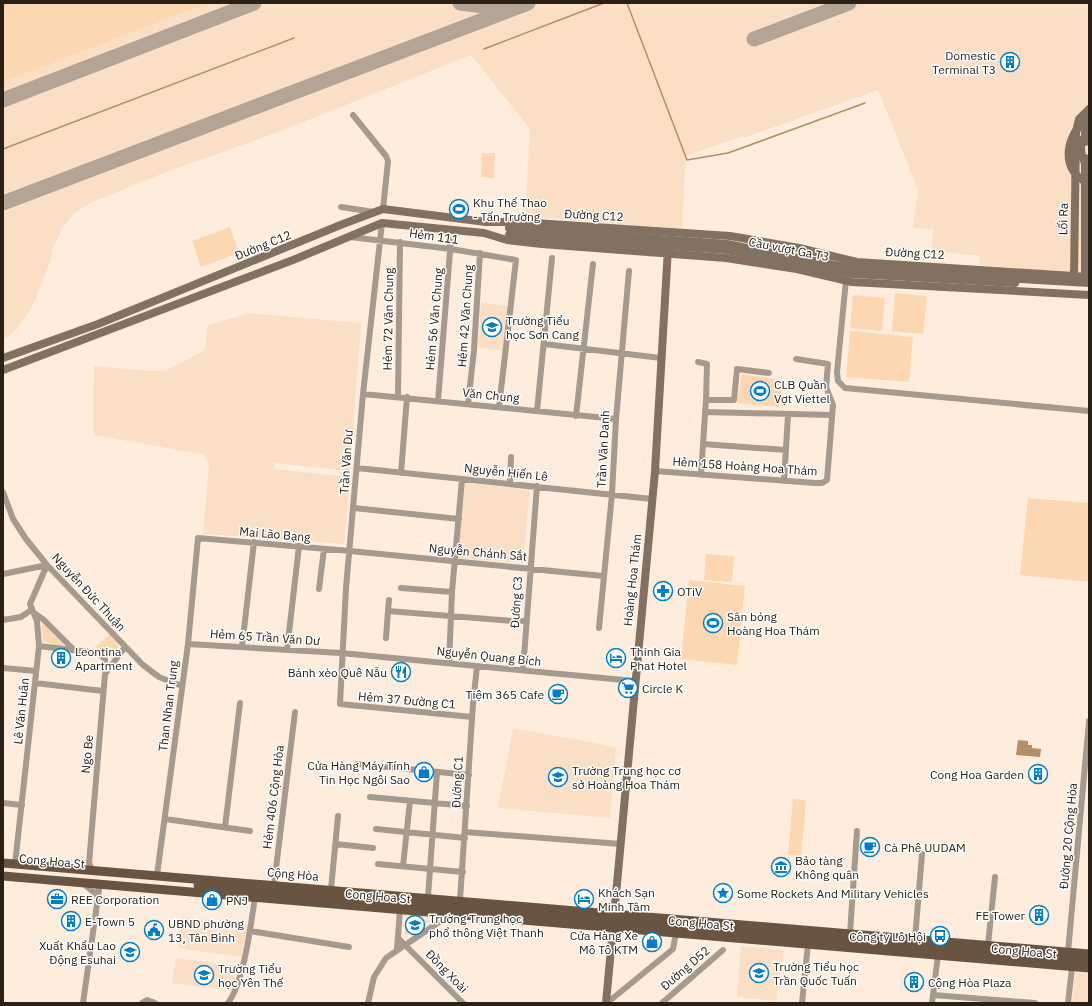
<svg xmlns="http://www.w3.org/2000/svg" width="1092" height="1006" font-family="'IBM Plex Sans',sans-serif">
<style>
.built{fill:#fbdfc5}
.green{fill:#fdd6b2}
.water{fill:#b58d66}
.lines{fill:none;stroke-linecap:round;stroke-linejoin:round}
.stream{stroke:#b58d66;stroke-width:1.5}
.taxiway{stroke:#b3a496;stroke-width:15}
.street{stroke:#a69a8f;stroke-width:6}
.secondary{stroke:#827161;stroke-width:8}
.primary{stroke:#685440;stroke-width:9}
.secondary-bridge{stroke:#827161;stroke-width:8}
.primary-bridge{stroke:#685440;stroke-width:9}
.labels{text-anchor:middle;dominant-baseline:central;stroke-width:3;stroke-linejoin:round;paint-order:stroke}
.poi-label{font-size:12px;fill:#2a2016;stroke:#fff;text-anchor:start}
.street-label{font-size:12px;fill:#2a2016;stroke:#fff}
</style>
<rect width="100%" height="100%" fill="#feeddd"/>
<path class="built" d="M3,3H1089V274L979,265L980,256L932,251L933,229L913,228L918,190L878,90L744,138L743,136L686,156L682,229L525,216L530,129L471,55L281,131L164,173L92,202L76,212L63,227L52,250L51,260L32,307L17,329L3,341Z
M481,302L508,306L502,351L478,347Z
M248,313L361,323L350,471L275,463L274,469L350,477L344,544L203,534L209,463L202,454L93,435L94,366L151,371H165L205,350L207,326Z
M464,483L530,489L523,563L457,558Z
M513,728L616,747L610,818L498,808Z
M183,917L248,925L241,957L178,948Z
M741,946L784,950L776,1001L737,997Z
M176,958L238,966L231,991L172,983Z
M1075,972L1089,974V1003H1072Z"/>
<path class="green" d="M3,3H207L3,82Z
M482,153H495L494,178L481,177Z
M230,227L239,253L201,267L192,241Z
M895,293L927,296L923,334L892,331Z
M853,295L885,298L882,331L850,328Z
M850,331L913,337L909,382L846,377Z
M742,374L783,380L780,407L737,403Z
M1028,498L1089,503V582L1020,575Z
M706,554L734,556L732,582L704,580Z
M689,580L745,586L737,665L681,659Z
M43,623L63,643V646L43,642L42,624Z
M110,634L118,644V647L114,652L95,651L94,648Z
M793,799L806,800L801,856L788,855Z
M406,917L432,920L406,935L405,933Z"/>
<path class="water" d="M1018,740L1028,741V745H1032V748L1041,749L1040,757L1016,755Z"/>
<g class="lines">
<path class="stream" d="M627,3L687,160L728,153L865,103
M484,49L604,3
M3,149L294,38"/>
<path class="taxiway" d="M460,3L492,7H509
M754,39L849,3
M3,100L254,3
M3,203L528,3"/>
<path class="street" d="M353,115L386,156L388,161L383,209
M341,207L374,212
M382,223L363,394L346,588L340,704L472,717
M350,237L451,249L516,260L499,407
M846,280L837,372L838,381L845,388L1089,411
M544,344L661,358
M698,362L707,364L706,400
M363,394L616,419
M398,397L400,242
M438,401L451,239
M468,404L474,350L480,253
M537,411L552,258
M705,412L832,415
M576,416L593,264
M703,444L786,450
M357,468L652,499
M655,471L815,483H822L827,480L833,405L826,387L828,364L796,359
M401,473L407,397
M701,475L706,400H734L737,369L769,373
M784,481L788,415
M510,484L511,457
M3,492L13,519L26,539L47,565L143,665L159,677L182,686
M354,508L459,519
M3,574L47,565
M401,588L452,592
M319,589L324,549
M389,600L388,611L512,621H526
M34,613L44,620L73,649
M3,620L21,617L31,610
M599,628L612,494L616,419L629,271
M386,638L388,611
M188,644L341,653L634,681
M39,646L98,653L105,659V670
M242,647L254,542
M287,650L299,546
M99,653L118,655
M449,663L452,592L462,479
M3,668L36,671
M523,670L537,486
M35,683L103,691
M357,764L469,775
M370,797L467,806
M3,803L22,805
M165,819L250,831
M225,827L240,703
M376,829L465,838
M465,832L621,844
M336,844L373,848
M15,864L39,646L37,621L30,604L47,565
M378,864L463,872
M403,866L410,801
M92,870L89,863L105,674L125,647
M157,875L188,644L198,538L350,551L603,576
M84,884L98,896
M274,885L295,712
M331,889L338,816
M428,897L437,772
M460,900L473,704L477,666
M250,931L349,947
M850,933L857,831
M398,938L463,1003
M915,939L922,854
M988,945L995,877
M397,949L400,910
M1068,952L1089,721
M933,995L1035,1003
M83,1003L99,890L96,883
M142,1003L147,1000L155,1003
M228,1003C244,982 251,924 255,897
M368,1003L374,977L386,958L451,914
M607,1003L673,949L676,933
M662,1003L723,950
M802,1003L808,944
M932,1003L938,955
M1068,1003L1072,967"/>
<path class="secondary" d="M1085,142V131L1089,124
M1074,276L1076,132L1079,119L1089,109
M1085,277V158
M3,358L98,324L343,224L383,209L486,222H520L730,236L799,248L857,262L1089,277
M3,370L293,260L382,223L484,233L507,240L542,244L726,258L797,269L852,282L1089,295
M606,1003L655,471L668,248"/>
<path class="primary" d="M3,863L1089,954
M3,876L1089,968
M198,885L434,905
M807,936L1089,961"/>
<path class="secondary-bridge" d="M1089,117C1066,133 1058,171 1089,183
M1085,163C1080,153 1078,140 1089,133
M509,228L727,244L855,269L1089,283
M509,235L727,250L854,274L1015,283"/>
<path class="primary-bridge" d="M434,905L807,936"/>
</g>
<defs>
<g id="building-ring" transform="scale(1)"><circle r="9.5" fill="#fff" stroke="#007ec7" stroke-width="1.5"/><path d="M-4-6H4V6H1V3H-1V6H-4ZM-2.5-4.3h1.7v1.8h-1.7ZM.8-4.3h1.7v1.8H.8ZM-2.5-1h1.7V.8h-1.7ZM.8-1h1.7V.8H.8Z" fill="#007ec7"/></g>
<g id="stadium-ring" transform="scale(1)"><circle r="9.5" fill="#fff" stroke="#007ec7" stroke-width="1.5"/><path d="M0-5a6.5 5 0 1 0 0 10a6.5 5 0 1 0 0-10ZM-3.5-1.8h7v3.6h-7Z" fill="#007ec7"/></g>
<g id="school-ring" transform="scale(1)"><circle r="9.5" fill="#fff" stroke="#007ec7" stroke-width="1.5"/><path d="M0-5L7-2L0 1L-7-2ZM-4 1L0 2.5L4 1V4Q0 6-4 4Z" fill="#007ec7"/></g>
<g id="pharmacy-ring" transform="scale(1)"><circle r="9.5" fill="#fff" stroke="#007ec7" stroke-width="1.5"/><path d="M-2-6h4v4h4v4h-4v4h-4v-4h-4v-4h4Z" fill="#007ec7"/></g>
<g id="hotel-ring" transform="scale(1)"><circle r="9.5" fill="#fff" stroke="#007ec7" stroke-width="1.5"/><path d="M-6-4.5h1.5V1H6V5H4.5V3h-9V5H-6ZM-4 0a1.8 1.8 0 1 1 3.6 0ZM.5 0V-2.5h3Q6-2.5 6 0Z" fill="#007ec7"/></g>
<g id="restaurant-ring" transform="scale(1)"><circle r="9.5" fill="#fff" stroke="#007ec7" stroke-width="1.5"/><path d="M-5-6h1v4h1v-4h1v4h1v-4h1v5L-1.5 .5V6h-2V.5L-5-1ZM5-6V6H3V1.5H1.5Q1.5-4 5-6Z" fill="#007ec7"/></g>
<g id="supermarket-ring" transform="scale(1)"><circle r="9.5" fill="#fff" stroke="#007ec7" stroke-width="1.5"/><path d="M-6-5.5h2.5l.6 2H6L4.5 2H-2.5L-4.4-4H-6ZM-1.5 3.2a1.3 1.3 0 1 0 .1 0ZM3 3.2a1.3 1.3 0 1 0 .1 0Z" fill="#007ec7"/></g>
<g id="cafe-ring" transform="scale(1)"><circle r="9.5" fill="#fff" stroke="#007ec7" stroke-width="1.5"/><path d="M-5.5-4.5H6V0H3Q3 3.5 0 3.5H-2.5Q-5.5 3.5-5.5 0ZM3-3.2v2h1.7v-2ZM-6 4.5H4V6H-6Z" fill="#007ec7"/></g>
<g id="shop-ring" transform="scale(1)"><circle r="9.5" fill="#fff" stroke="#007ec7" stroke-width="1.5"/><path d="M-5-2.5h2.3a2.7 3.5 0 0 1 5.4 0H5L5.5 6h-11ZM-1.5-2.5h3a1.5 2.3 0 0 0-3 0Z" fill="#007ec7"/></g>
<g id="museum-ring" transform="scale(1)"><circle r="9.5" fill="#fff" stroke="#007ec7" stroke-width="1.5"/><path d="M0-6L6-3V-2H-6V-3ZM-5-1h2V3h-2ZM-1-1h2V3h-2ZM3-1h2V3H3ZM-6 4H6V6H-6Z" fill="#007ec7"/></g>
<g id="sight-ring" transform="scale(1)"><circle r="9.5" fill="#fff" stroke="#007ec7" stroke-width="1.5"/><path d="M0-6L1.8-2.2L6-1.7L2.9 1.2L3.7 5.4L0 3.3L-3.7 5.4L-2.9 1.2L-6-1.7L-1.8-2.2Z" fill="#007ec7"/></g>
<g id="office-ring" transform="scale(1)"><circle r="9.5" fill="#fff" stroke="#007ec7" stroke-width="1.5"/><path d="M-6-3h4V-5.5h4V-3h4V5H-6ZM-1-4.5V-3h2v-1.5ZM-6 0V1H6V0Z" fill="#007ec7"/></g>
<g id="civic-ring" transform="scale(1)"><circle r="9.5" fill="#fff" stroke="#007ec7" stroke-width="1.5"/><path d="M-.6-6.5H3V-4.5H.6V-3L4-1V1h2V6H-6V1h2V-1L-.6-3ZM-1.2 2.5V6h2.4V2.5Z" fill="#007ec7"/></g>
<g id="bus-ring" transform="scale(1)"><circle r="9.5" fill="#fff" stroke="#007ec7" stroke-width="1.5"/><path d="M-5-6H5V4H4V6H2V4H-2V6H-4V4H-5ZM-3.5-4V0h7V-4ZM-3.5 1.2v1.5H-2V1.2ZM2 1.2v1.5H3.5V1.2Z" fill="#007ec7"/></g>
</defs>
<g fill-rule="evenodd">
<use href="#building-ring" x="1010" y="62"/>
<use href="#stadium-ring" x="459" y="209"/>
<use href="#school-ring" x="492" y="327"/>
<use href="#stadium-ring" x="760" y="391"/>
<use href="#pharmacy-ring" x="663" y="591"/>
<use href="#stadium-ring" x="713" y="623"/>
<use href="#building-ring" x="61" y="658"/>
<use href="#hotel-ring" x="616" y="658"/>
<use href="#restaurant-ring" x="401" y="672"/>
<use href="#supermarket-ring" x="628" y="688"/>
<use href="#cafe-ring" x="558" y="694"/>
<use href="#shop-ring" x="424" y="772"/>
<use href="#building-ring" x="1038" y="774"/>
<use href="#school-ring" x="558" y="777"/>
<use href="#cafe-ring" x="870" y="847"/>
<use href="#museum-ring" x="781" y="867"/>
<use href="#sight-ring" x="723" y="893"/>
<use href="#office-ring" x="57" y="899"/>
<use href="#hotel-ring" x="584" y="899"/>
<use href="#shop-ring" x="212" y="900"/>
<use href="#building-ring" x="1039" y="915"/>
<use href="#building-ring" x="71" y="921"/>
<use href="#school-ring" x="415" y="925"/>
<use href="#civic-ring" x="154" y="930"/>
<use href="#bus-ring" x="940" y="936"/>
<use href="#shop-ring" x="652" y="942"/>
<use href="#school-ring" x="130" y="952"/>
<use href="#school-ring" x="759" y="973"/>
<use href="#school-ring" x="204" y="975"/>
<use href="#building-ring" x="914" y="982"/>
</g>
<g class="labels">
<g class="poi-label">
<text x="996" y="55" text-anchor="end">Domestic<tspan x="996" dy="14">Terminal T3</tspan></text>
<text x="473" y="202">Khu Thể Thao<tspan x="473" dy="14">- Tấn Trường</tspan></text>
<text x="506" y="320">Trường Tiểu<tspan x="506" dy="14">học Sơn Cang</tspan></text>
<text x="774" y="384">CLB Quần<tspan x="774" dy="14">Vợt Viettel</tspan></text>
<text x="677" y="591">OTiV</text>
<text x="727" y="616">Sân bóng<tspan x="727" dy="14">Hoàng Hoa Thám</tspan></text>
<text x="75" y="651">Leontina<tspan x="75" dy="14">Apartment</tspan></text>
<text x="630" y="651">Thinh Gia<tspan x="630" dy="14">Phat Hotel</tspan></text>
<text x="387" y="672" text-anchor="end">Bánh xèo Quê Nẫu</text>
<text x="642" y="688">Circle K</text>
<text x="544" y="694" text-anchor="end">Tiệm 365 Cafe</text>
<text x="410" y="765" text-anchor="end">Cửa Hàng Máy Tính<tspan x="410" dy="14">Tin Học Ngôi Sao</tspan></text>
<text x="572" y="770">Trường Trung học cơ<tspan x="572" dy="14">sở Hoàng Hoa Thám</tspan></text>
<text x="1024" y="774" text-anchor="end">Cong Hoa Garden</text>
<text x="884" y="847">Cà Phê UUDAM</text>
<text x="795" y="860">Bảo tàng<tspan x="795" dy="14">Không quân</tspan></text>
<text x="598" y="892">Khách Sạn<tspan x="598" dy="14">Minh Tâm</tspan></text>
<text x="737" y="893">Some Rockets And Military Vehicles</text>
<text x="71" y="899">REE Corporation</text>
<text x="226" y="900">PNJ</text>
<text x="1025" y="915" text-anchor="end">FE Tower</text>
<text x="429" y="918">Trường Trung học<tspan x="429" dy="14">phổ thông Việt Thanh</tspan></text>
<text x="85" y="921">E-Town 5</text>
<text x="168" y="923">UBND phường<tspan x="168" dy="14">13, Tân Bình</tspan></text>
<text x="638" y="935" text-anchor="end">Cửa Hàng Xe<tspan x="638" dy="14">Mô Tô KTM</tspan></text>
<text x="926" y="936" text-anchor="end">Công ty Lô Hội</text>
<text x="116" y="945" text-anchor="end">Xuất Khẩu Lao<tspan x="116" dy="14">Động Esuhai</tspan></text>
<text x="773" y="966">Trường Tiểu học<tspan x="773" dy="14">Trần Quốc Tuấn</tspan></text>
<text x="218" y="968">Trường Tiểu<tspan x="218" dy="14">học Yên Thế</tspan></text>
<text x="928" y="982">Cộng Hòa Plaza</text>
</g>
<g class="street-label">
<text transform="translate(594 215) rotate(3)">Đường C12</text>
<text transform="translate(1063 219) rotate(-89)">Lối Ra</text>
<text transform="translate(434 236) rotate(8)">Hẻm 111</text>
<text transform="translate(263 245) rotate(-22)">Đường C12</text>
<text transform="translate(789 249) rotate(11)">Cầu vượt Ga T3</text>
<text transform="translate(915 253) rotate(3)">Đường C12</text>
<text transform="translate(465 316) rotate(-86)">Hẻm 42 Văn Chung</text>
<text transform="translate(388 319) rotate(-89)">Hẻm 72 Văn Chung</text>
<text transform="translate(434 319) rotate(-85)">Hẻm 56 Văn Chung</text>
<text transform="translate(491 395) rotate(6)">Văn Chung</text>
<text transform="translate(603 449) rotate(-87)">Trần Văn Danh</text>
<text transform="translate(346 462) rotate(-86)">Trần Văn Dư</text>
<text transform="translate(745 466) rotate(4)">Hẻm 158 Hoàng Hoa Thám</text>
<text transform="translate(506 472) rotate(6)">Nguyễn Hiến Lê</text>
<text transform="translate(275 534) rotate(5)">Mai Lão Bạng</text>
<text transform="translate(478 552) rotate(5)">Nguyễn Chánh Sắt</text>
<text transform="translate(632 580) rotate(-84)">Hoàng Hoa Thám</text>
<text transform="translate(89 592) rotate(47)">Nguyễn Đức Thuận</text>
<text transform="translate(516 602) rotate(-86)">Đường C3</text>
<text transform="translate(265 637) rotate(4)">Hẻm 65 Trần Văn Dư</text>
<text transform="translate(489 656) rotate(6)">Nguyễn Quang Bích</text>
<text transform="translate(407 700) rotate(5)">Hẻm 37 Đường C1</text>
<text transform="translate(168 706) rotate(-83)">Than Nhan Trung</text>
<text transform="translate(21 711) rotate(-84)">Lê Văn Huân</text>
<text transform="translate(87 754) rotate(-85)">Ngo Be</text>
<text transform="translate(457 782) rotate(-87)">Đường C1</text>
<text transform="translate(273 797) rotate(-83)">Hẻm 406 Cộng Hòa</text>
<text transform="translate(1068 836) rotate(-85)">Đường 20 Cộng Hòa</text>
<text transform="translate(52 861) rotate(5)">Cong Hoa St</text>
<text transform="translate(293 874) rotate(5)">Cộng Hòa</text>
<text transform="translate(378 896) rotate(5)">Cong Hoa St</text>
<text transform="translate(701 923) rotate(5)">Cong Hoa St</text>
<text transform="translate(1024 951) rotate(5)">Cong Hoa St</text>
<text transform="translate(685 968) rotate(-41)">Đường D52</text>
<text transform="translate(447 971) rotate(46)">Đồng Xoài</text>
</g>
</g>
<rect width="1092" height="1006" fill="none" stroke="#2a2016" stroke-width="8"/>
</svg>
